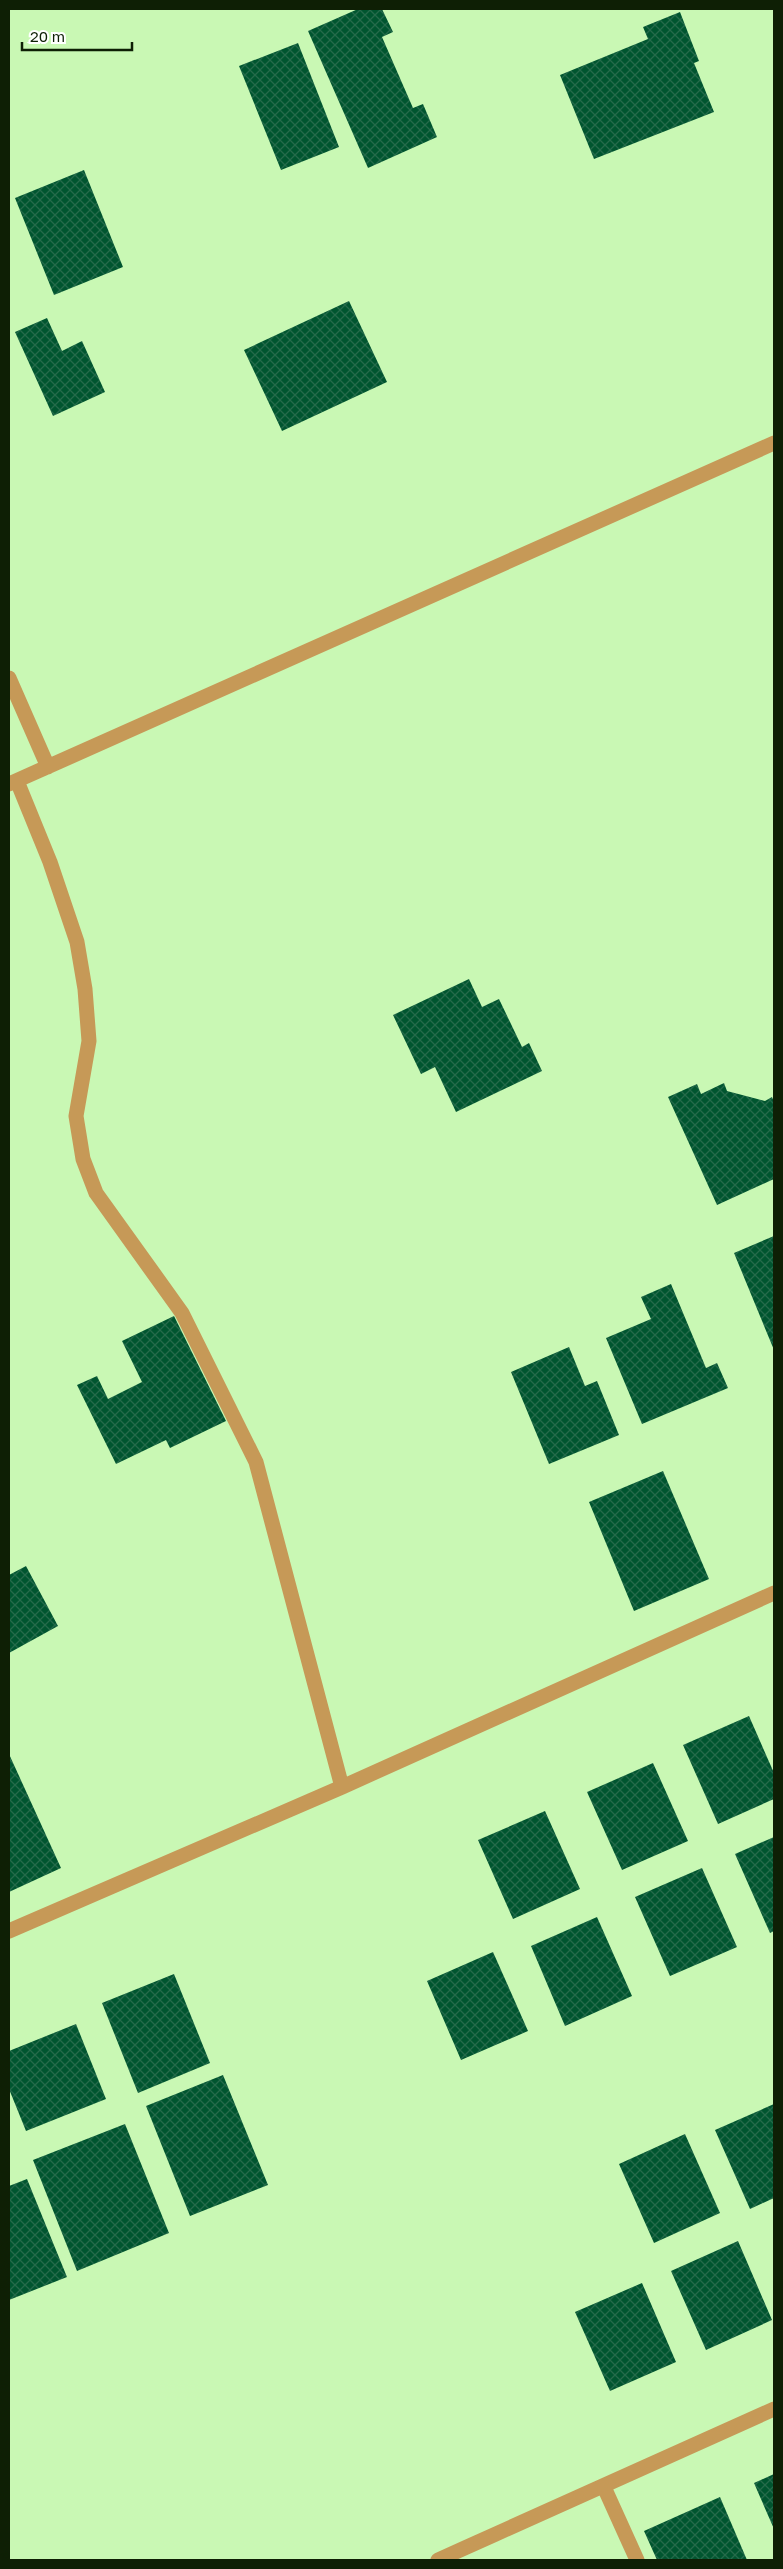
<svg xmlns="http://www.w3.org/2000/svg" width="783" height="2569" font-family="'Golos Text',sans-serif">
<style>
.building{fill:url(#building-cross-hatch)}
.lines{fill:none;stroke-linecap:round;stroke-linejoin:round}
.street{stroke:#c69957;stroke-width:15}
</style>
<defs>
<pattern id="building-cross-hatch" width="8" height="8" patternUnits="userSpaceOnUse" patternTransform="scale(1.25)"><rect width="8" height="8" fill="#00552f"/><path d="M0 0l8 8M0 8l8-8" fill="none" stroke="#256a4a"/></pattern>
</defs>
<rect width="100%" height="100%" fill="#c9f8b4"/>
<path class="building" d="M358,9H382L393,32L382,37L413,108L423,104L437,137L368,168L308,31Z
M680,12L699,61L694,63L714,112L594,159L560,75L648,39L643,27Z
M298,43L339,147L281,170L239,66Z
M84,170L123,267L54,295L15,198Z
M349,301L387,382L282,431L244,350Z
M47,318L62,351L82,341L105,392L53,416L15,332Z
M469,979L482,1007L499,999L522,1047L529,1043L542,1071L456,1112L435,1067L421,1074L393,1015Z
M724,1083L727,1091L765,1101L772,1097L774,1102V1179L717,1205L668,1097L697,1084L701,1094Z
M774,1236V1350L734,1253Z
M671,1284L706,1368L717,1363L728,1388L642,1424L606,1338L651,1319L641,1297Z
M174,1316L226,1421L170,1448L166,1440L116,1464L77,1385L97,1376L108,1399L142,1382L122,1341Z
M569,1347L585,1386L597,1381L619,1435L549,1464L511,1372Z
M663,1471L709,1579L634,1611L589,1502Z
M26,1566L58,1626L9,1653V1575Z
M749,1716L774,1773V1799L718,1824L683,1745Z
M9,1754L61,1868L9,1892Z
M653,1763L688,1841L622,1870L587,1792Z
M545,1811L580,1889L513,1919L478,1840Z
M774,1837V1931L770,1933L735,1854Z
M702,1868L737,1947L670,1976L635,1897Z
M597,1917L632,1996L565,2026L531,1946Z
M493,1952L528,2031L461,2060L427,1981Z
M174,1974L210,2063L138,2093L102,2003Z
M76,2024L106,2099L26,2131L9,2089V2051Z
M223,2075L268,2185L190,2216L146,2106Z
M774,2104V2198L750,2209L715,2130Z
M125,2124L169,2233L77,2271L33,2160Z
M685,2134L720,2213L654,2243L619,2164Z
M27,2179L67,2277L9,2300V2186Z
M738,2241L772,2320L706,2350L671,2271Z
M642,2283L676,2362L610,2391L575,2312Z
M774,2474V2529L754,2483Z
M720,2497L747,2560H657L644,2531Z"/>
<g class="lines">
<path class="street" d="M9,678L48,767
M17,781L50,862L77,942L85,989L89,1041L76,1116L83,1159L96,1193L182,1313L256,1462L342,1787
M9,784L774,443
M9,1931L342,1787L774,1593
M604,2487L637,2560
M438,2560L774,2409"/>
</g>
<rect width="783" height="2569" fill="none" stroke="#0e1f05" stroke-width="20"/>
<path d="M22 42v8h110v-8" fill="none" stroke="#0e1f05" stroke-width="2.5"/>
<text x="30" y="42" font-size="15" fill="#0e1f05" stroke="#ffffff" stroke-width="4" paint-order="stroke">20 m</text>
</svg>
